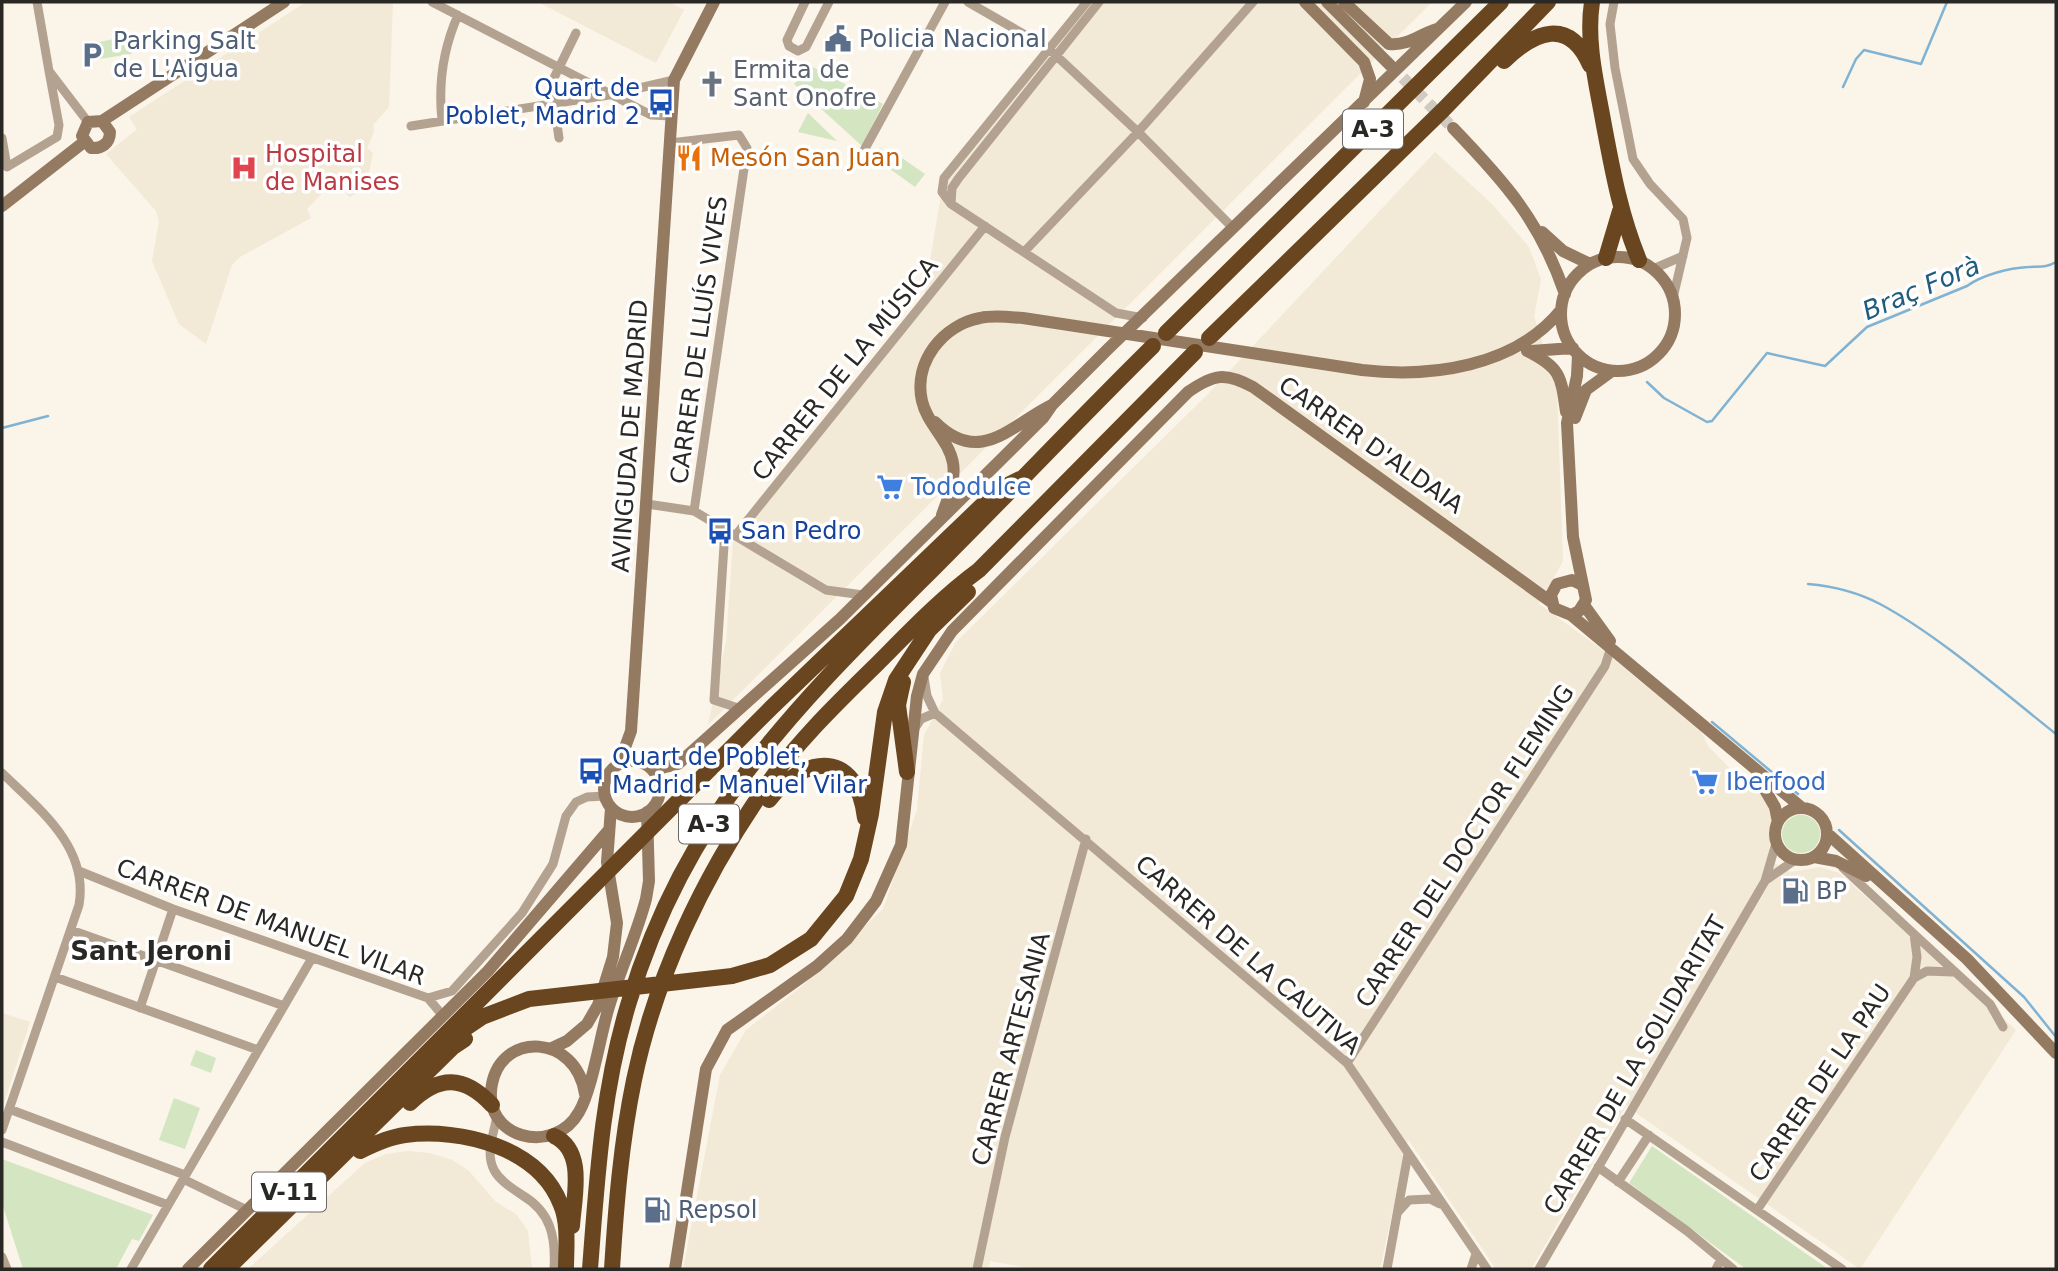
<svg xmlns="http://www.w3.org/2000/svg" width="2058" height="1271" font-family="'DejaVu Sans',sans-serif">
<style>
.built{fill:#f2e9d6}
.green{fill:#d4e5c1}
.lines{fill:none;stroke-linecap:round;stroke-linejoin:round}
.stream{stroke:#80b3d3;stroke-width:2.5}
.secondary-tunnel{stroke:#d0cbc2;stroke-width:12;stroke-dasharray:12 6;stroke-linecap:butt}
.street{stroke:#b4a291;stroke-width:9}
.secondary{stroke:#957a62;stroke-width:12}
.highway{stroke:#694620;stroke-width:16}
.labels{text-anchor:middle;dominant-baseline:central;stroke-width:7;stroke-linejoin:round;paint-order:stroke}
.shield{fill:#fff;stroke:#6a6866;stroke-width:2}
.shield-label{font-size:23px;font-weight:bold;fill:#2a2824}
.service-label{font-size:24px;fill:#4e5e75;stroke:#fff;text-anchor:start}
.worship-label{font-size:24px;fill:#5b616d;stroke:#fff;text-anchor:start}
.transit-label{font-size:24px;fill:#164399;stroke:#fff;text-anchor:start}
.health-label{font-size:24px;fill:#be3a42;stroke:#fff;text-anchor:start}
.food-label{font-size:24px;fill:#c56008;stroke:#fff;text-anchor:start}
.street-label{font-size:24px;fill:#2a2824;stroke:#fff}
.shop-label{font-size:24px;fill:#366cbe;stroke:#fff;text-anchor:start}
.water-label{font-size:26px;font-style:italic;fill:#205c7d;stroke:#fff}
.neighbourhood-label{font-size:26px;font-weight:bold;fill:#2a2824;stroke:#fff}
</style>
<rect width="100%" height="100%" fill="#faf4e9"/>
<path class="built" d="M306,2H393L389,107L373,125L374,132L367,148L373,153L366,188L350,197L332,183L307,209L311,218L240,257L232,265L206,344L179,324L152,261L159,221L156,211L106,154L137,129L129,117Z
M538,2H669L684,10L656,63Z
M1081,2H1432L708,725L726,642L733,542L924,297L944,177Z
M1435,152L1492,204L1529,247L1541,280L1534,316L1557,388L1563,561L1539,604L1600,648L1701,731L1708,746L1749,788L1765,796L1773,814L1768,859L1791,872L1820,867L1839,873L2016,1030L1860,1269L1626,1106L1531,1269H1496L1408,1139L1380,1269H1033L990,1261L988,1269H683L720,1075L746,1030L802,986L883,909L917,810L924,735L943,700L940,673L956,642L1207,395Z
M2,1013L30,1022L2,1110Z
M408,1151L430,1153L452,1160L468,1170L496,1202L516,1214L528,1231L532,1269H248L365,1163L386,1154Z"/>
<path class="green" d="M128,36L132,37L134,50L131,54L93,60L90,44Z
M811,66L883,104L862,146L794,84Z
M808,113L837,141L798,132Z
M880,148L896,158L889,168L873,157Z
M899,156L925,174L915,187L890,169Z
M1782 834a19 19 0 1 1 38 0a19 19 0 1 1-38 0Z
M196,1050L216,1058L211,1073L190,1065Z
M174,1098L200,1108L185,1149L159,1140Z
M1652,1146L1828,1269H1746L1629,1183Z
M2,1159L153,1215L139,1241L132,1239L116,1269H23L2,1203Z"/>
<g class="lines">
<path class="stream" d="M1843,87L1856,59L1864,50L1921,64L1947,2
M1647,382L1664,398L1707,422L1712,421L1767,353L1825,366L1867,327L1967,286C1982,275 2009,268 2028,267C2039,266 2046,268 2056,262
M2,428L48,416
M1808,584C1832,586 1859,593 1880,604C1938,635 2004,693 2056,734
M1712,722L1798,794
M1839,830L2024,997L2056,1037"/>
<path class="secondary-tunnel" d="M1390,65L1453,128"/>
<path class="street" d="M37,2L49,71L88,122
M432,2L651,115L671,116
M805,2L787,40L789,46L798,51L806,47L829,2
M968,2L1048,48L1138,132L1233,228
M1087,2L944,178L942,192L951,204L1116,313L1143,318
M1614,2L1610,24L1615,68L1633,159L1650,184L1683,219L1687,238L1673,298
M442,120C438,83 443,49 458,15
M411,126L609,95L674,80
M2,138L7,167L57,137L59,125L49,71
M559,138L551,84L576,33
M670,143L739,135L747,148L694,511
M862,154L945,2
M951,204L952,188L958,179L1099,2
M1024,252L1138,132L1253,2
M1653,269L1683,256
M647,504L694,511L826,590L863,595
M725,530L714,700L741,709
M735,536L985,226
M924,677L927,696L935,713L1347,1063L1487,1269
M915,728L921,719L935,713
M2,773C39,809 89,847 79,905L2,1130
M79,871L173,909L428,998L443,1016
M1766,880L1795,860
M71,930L284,1006
M1914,934L1990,1004L2003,1027
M55,977L258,1050
M1914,978L1927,971L1952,972
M428,998L452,991L522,913L553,864L566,816L576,802L587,797L605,796
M140,1008L173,909
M1347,1063L1605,666L1611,647
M9,1109L185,1175
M497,1116C494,1134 485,1152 494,1170C500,1181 512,1188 522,1195C551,1212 556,1237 554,1269
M1625,1119L1842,1269
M2,1142L168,1205
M1598,1167L1687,1231L1733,1269
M183,1179L247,1210
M1618,1182L1649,1135
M1757,1210L1914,978L1917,957L1914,934L1843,868
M1398,1212L1409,1200L1430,1199L1440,1204
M2,1257L7,1269
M131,1269L312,958
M977,1269L1005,1137L1086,839
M1387,1269L1408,1154
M1471,1269L1476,1254
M1539,1269L1765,881L1776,843
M1716,1269L1721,1259"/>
<path class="secondary" d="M1305,2L1364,62L1370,79L1364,102
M1327,2L1390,65
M1344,2L1389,44C1409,46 1419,34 1437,29
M102,121L110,132C110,143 102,149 91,148L82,136L88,122L102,121L284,2
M1453,128C1505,182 1540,221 1565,294
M2,206L84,142
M1542,232L1563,251L1590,264
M1561 314a57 57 0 1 1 114 0a57 57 0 1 1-114 0Z
M1527,351C1561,368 1561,376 1566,412
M1531,351L1573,348
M1578,355L1577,376L1567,423L1573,537L1586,600L1579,611L1571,615L1554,608L1551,595L1557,584L1572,580L1582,585
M1575,418L1586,390L1612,371
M935,422C980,467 1011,425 1052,405
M942,515C948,498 956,480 953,463C949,440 927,424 922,401C913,362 943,325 980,318C994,315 1008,317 1023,318L1362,370C1430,378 1515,367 1561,310
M1584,605L1610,641
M1571,615L1801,807
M604 789a28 28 0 1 1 56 0a28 28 0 1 1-56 0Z
M619,764L631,731L674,80L714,2
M653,770L678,764L840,619L1043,418L1052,405L1108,349L1466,2
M1757,776L1775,807L1778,822
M1775 834a26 26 0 1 1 52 0a26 26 0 1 1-52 0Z
M1828,834L1967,959L2056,1053
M1814,857L1836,861L1866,876
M552,1048L567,1041L587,1024L598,1005L613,957L617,923L607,862L611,808
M585,1094C576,1034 502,1031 492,1084C481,1138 554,1157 579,1112C592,1090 600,1037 608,1010C619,972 636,937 646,899L649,881L647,812
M188,1269L488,971L609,830
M675,1269L706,1069L727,1030L817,966L847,939L876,901L901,845L917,696L923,674L952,631L1188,392C1214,374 1225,372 1253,387L1551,602"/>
<path class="highway" d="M1592,2C1586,41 1596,81 1603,120C1612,168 1620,214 1639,260
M1504,61C1535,31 1569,17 1590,65
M1606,258L1620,211
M1166,333L1501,2
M1209,338L1443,110L1548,2
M903,682L898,705L907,772
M769,800C806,753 857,750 865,818
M448,1040L482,1017L529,999L732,976L770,965L811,939L846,896L861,859L871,814L885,712L896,680L929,630L968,592
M410,1103C439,1075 464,1075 492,1105
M554,1136C586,1151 574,1196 572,1226
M360,1151C374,1144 389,1137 405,1135C461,1128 539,1147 561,1205C569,1224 566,1249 566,1269
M211,1269L771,708L998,490L1020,479
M227,1269L453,1047L465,1039
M590,1269C597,1179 602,1090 629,1002C689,804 807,696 948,554C1017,485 1084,414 1153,346
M612,1269C616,1206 621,1143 634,1080C655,978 703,878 762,792C793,746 835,705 875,666C908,633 941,598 979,570L1195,352"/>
</g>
<defs>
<g id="civic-bare" transform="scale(2.1)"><path d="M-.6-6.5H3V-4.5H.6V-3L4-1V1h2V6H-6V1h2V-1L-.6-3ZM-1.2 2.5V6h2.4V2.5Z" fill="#5c6f8a" stroke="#fff" stroke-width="2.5" paint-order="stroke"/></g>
<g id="parking-bare" transform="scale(2.1)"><path d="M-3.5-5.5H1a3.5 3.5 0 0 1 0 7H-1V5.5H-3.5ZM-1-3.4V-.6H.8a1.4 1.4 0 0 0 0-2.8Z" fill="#5c6f8a" stroke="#fff" stroke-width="2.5" paint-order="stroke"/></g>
<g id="church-bare" transform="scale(2.1)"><path d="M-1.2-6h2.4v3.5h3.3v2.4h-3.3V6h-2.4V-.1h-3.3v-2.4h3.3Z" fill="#6b7280" stroke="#fff" stroke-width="2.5" paint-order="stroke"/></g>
<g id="bus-bare" transform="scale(2.1)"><path d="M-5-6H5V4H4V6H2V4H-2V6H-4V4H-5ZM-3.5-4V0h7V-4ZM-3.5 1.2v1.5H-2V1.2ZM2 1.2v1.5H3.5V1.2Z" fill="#1a4fb4" stroke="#fff" stroke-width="2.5" paint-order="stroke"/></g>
<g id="restaurant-bare" transform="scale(2.1)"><path d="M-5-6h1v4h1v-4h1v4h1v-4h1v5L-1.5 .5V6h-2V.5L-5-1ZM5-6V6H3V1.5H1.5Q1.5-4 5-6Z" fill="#e8710a" stroke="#fff" stroke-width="2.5" paint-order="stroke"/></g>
<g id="hospital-bare" transform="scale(2.1)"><path d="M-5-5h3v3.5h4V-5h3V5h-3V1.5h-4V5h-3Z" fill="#e0444e" stroke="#fff" stroke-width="2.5" paint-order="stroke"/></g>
<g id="supermarket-bare" transform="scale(2.1)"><path d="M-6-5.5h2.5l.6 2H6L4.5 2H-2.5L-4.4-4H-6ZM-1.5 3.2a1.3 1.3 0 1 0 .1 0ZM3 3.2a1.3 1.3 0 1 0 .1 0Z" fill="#3f7fe0" stroke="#fff" stroke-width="2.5" paint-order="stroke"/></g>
<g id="fuel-bare" transform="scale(2.1)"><path d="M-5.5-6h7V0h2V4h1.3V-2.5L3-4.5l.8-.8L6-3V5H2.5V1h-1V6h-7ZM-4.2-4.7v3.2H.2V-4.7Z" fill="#5c6f8a" stroke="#fff" stroke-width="2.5" paint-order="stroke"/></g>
</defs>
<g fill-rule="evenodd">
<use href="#civic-bare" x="838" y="39"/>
<use href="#parking-bare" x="92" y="55"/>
<use href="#church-bare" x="712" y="84"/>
<use href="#bus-bare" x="661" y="102"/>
<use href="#restaurant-bare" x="689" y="158"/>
<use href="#hospital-bare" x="244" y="168"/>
<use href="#supermarket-bare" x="890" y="487"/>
<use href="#bus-bare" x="720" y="531"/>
<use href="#bus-bare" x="591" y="771"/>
<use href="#supermarket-bare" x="1705" y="782"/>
<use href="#fuel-bare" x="1795" y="891"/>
<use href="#fuel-bare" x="657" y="1210"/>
</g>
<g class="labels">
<g class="shield">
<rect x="1343" y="109.5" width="60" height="39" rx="5"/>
<rect x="679" y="804.5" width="60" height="39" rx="5"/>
<rect x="252" y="1172.5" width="74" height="39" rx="5"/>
</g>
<g class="shield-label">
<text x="1373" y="129">A-3</text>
<text x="709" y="824">A-3</text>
<text x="289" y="1192">V-11</text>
</g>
<g class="service-label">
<text x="859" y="39">Policia Nacional</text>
<text x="113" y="41">Parking Salt<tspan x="113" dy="28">de L'Aigua</tspan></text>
<text x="1816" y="891">BP</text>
<text x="678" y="1210">Repsol</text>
</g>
<g class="worship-label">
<text x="733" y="70">Ermita de<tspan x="733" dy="28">Sant Onofre</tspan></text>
</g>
<g class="transit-label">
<text x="640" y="88" text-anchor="end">Quart de<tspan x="640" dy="28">Poblet, Madrid 2</tspan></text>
<text x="741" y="531">San Pedro</text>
<text x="612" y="757">Quart de Poblet,<tspan x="612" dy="28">Madrid - Manuel Vilar</tspan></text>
</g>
<g class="health-label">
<text x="265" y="154">Hospital<tspan x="265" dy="28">de Manises</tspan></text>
</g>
<g class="food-label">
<text x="710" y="158">Mesón San Juan</text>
</g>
<g class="street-label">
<text transform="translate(699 340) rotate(-82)">CARRER DE LLUÍS VIVES</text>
<text transform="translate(845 369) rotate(-51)">CARRER DE LA MÚSICA</text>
<text transform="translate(630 436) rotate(-86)">AVINGUDA DE MADRID</text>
<text transform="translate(1371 445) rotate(35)">CARRER D'ALDAIA</text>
<text transform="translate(1465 846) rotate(-57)">CARRER DEL DOCTOR FLEMING</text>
<text transform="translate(271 922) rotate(20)">CARRER DE MANUEL VILAR</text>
<text transform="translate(1248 955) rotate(41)">CARRER DE LA CAUTIVA</text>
<text transform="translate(1011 1049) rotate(-75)">CARRER ARTESANIA</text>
<text transform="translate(1635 1065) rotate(-60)">CARRER DE LA SOLIDARITAT</text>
<text transform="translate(1820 1083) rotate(-56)">CARRER DE LA PAU</text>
</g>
<g class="shop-label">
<text x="911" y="487">Tododulce</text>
<text x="1726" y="782">Iberfood</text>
</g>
<g class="water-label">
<text transform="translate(1921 288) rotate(-23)">Braç Forà</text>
</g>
<g class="neighbourhood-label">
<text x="151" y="951">Sant Jeroni</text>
</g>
</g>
<rect width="2058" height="1271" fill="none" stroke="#2a2824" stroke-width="7"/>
</svg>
